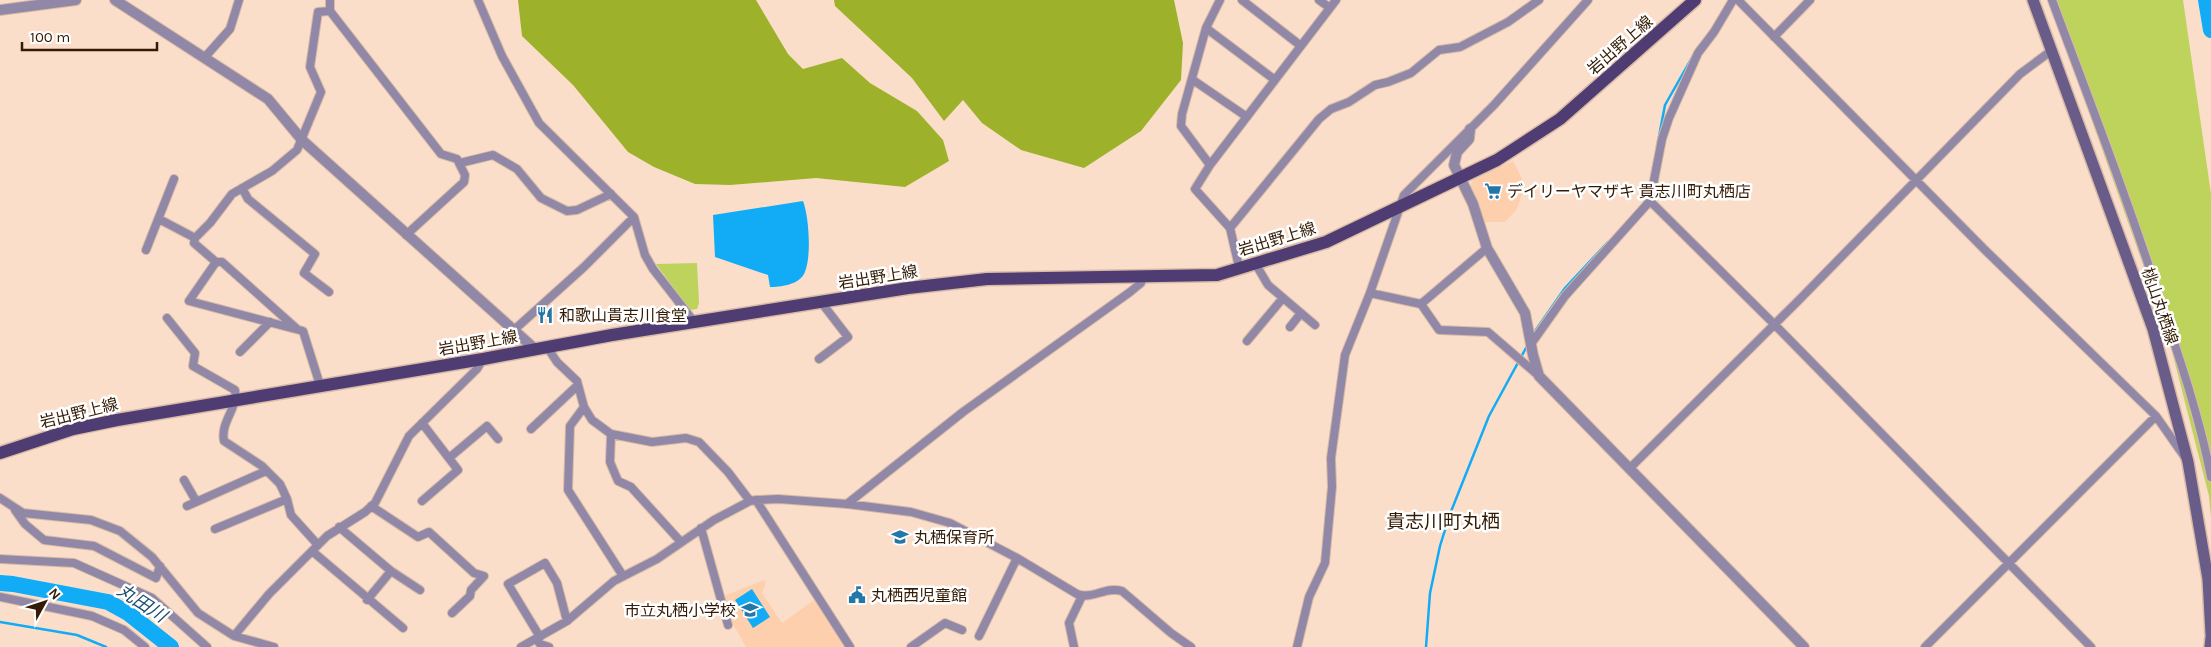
<svg xmlns="http://www.w3.org/2000/svg" width="2211" height="647" font-family="Karla,'Noto Sans JP',sans-serif">
<style>
.built{fill:#fdcfad}
.green{fill:#bdd35b}
.forest{fill:#9db22a}
.water{fill:#11acf5}
.lines{fill:none;stroke-linecap:round;stroke-linejoin:round}
.stream{stroke:#11acf5;stroke-width:2.5}
.river{stroke:#11acf5;stroke-width:16}
.minor-casing{stroke:#d7bba6;stroke-width:10}
.tertiary-casing{stroke:#d7bba6;stroke-width:12}
.secondary-casing{stroke:#d7bba6;stroke-width:14}
.primary-casing{stroke:#d7bba6;stroke-width:15}
.minor{stroke:#9188a8;stroke-width:8}
.tertiary{stroke:#9188a8;stroke-width:10}
.secondary{stroke:#6a5c89;stroke-width:11}
.primary{stroke:#4f3c72;stroke-width:12}
.labels{text-anchor:middle;dominant-baseline:central;stroke-width:5;stroke-linejoin:round;paint-order:stroke}
.street-label{font-size:16px;fill:#341b04;stroke:#fff}
.poi-label{font-size:16px;fill:#341b04;stroke:#fff;text-anchor:start}
.water-label{font-size:18px;font-style:italic;fill:#1c4f6d;stroke:#fff}
.quarter-label{font-size:19px;fill:#341b04;stroke:#fff}
</style>
<rect width="100%" height="100%" fill="#fbdec9"/>
<path class="built" d="M1513,161L1525,185L1517,209L1505,222H1483L1470,188L1473,179Z
M764,580L766,583L762,593L782,623L814,600L845,647H746L730,619L724,596Z"/>
<path class="green" d="M2049,0H2183L2211,194V518L2209,496L2167,332Z
M697,263L699,303L697,309L690,310L656,264Z"/>
<path class="forest" d="M518,0H756L788,54L803,69L842,58L870,83L917,111L943,140L949,161L905,187L816,178L730,185L695,184L654,167L628,152L573,85L522,36Z
M834,0H1174L1183,43L1181,80L1141,131L1084,168L1021,150L982,123L963,100L944,121L912,78L835,6Z"/>
<path class="water" d="M803,201C809,216 812,259 804,274C798,285 780,287 770,287L768,275L715,257L713,215Z
M752,589L770,617L753,628L735,600Z"/>
<g class="lines">
<path class="stream" d="M1657,147L1665,105L1698,47
M1533,334L1565,288L1608,242
M0,622L77,635L106,647
M1426,647L1430,593L1440,546L1450,514L1489,416L1527,346"/>
<path class="river" d="M2206,0L2211,30
M0,583L13,584L108,602L128,613L171,647"/>
<g class="minor-casing">
<path id="minor" d="M330,0V11L441,154L457,159L465,175L464,182L406,235
M478,0L502,56L539,123L634,217L645,255L653,269L695,323
M1242,0L1301,46
M1319,0L1330,8
M1738,0L1985,250L2156,416L2184,456
M2052,0C2090,102 2129,203 2162,306C2181,363 2200,419 2211,477
M1206,28L1275,80
M1774,37L1810,0
M205,57L230,29L239,0
M1193,80L1247,117
M460,163L493,155L517,169L541,198L567,211L577,210L611,194
M1210,165L1181,126L1182,114L1206,28L1220,0
M242,188L248,199L315,254L304,273L329,292
M1650,201L1774,324L2091,647
M159,219L195,238
M1230,228L1319,119L1331,109L1349,102L1375,85L1388,82L1411,73L1439,50L1460,47L1508,22L1539,0
M146,250L174,179
M216,262L189,301L303,331L320,385
M1255,263L1268,285L1315,325
M1239,267L1230,228L1195,189L1210,165L1336,0
M1370,293L1421,304L1439,330L1488,332L1539,376
M1421,304L1487,248
M167,318L195,353L193,366L235,390C238,409 220,422 224,441L262,466L280,484L287,499L291,515L318,545
M1290,327L1301,313
M297,329L222,262H216L194,243L195,238L210,223L232,194L272,171L297,150L321,92L310,67L318,12L330,11
M514,330L584,267L634,217
M1247,341L1283,298
M1531,344L1565,296L1650,201L1662,139L1669,118L1698,53L1714,32L1733,0
M547,347L557,362L577,381L584,407L592,420L611,434L652,442L686,438L699,442L728,472L750,501
M240,352L270,322
M819,359L848,337L821,302
M584,407L570,426L568,490L623,576
M422,423L458,470L422,501
M531,429L578,385
M611,434L610,462L618,481L631,487L681,542
M449,458L487,426L498,439
M1629,469L1801,298L2020,74L2051,51
M184,480L196,501
M0,498L23,513L91,520L120,531L152,557L198,613L234,636L274,647
M756,500L850,647
M847,504L963,412L1130,292L1141,283L1143,276
M187,506L266,471
M371,506L418,537L429,532L474,573L484,576L471,590L470,596L452,613
M15,510L25,524L44,540L94,546L156,578L160,566
M339,527L391,571L420,590
M701,528L728,625
M215,529L287,499
M312,551L403,628
M0,559L74,563L152,598L207,647
M0,597L92,616L124,630L145,647
M367,600L391,571
M234,636L269,594L327,536L365,512L375,503L409,436L477,369L483,359
M979,636L1017,558
M540,637L508,584L545,563L557,583L567,621
M536,639L540,644L549,647
M521,647L567,621L614,581L657,559L714,520L750,501L756,500L778,499L847,504L911,512L950,523L1017,558L1077,594C1093,600 1105,586 1122,591L1171,633L1191,647
M911,647L945,623L962,630
M1074,647L1069,623L1082,596
M1297,647L1309,597L1325,563L1332,487L1331,458L1345,355L1370,293L1404,195L1494,105L1588,0
M1925,647L2156,416"/>
</g>
<g class="tertiary-casing">
<path id="tertiary" d="M115,0L268,99L302,140L536,350
M0,10L76,0
M1470,129L1469,139L1457,152L1454,165L1473,204L1487,248L1525,313L1533,355L1539,376L1804,647"/>
</g>
<g class="secondary-casing">
<path id="secondary" d="M2033,0L2153,329L2188,462L2208,579L2211,634
M2210,647L2211,637"/>
</g>
<g class="primary-casing">
<path id="primary" d="M0,453L73,429L117,420L483,359L612,335L908,288L987,279L1217,275L1326,242L1497,160L1560,119L1695,0"/>
</g>
<use href="#minor" class="minor"/>
<use href="#tertiary" class="tertiary"/>
<use href="#secondary" class="secondary"/>
<use href="#primary" class="primary"/>
</g>
<defs>
<g id="supermarket-bare" transform="scale(1.35)"><path d="M-6-5.5h2.5l.6 2H6L4.5 2H-2.5L-4.4-4H-6ZM-1.5 3.2a1.3 1.3 0 1 0 .1 0ZM3 3.2a1.3 1.3 0 1 0 .1 0Z" fill="#2177a7" stroke="#fff" stroke-width="2.5" paint-order="stroke"/></g>
<g id="restaurant-bare" transform="scale(1.35)"><path d="M-5-6h1v4h1v-4h1v4h1v-4h1v5L-1.5 .5V6h-2V.5L-5-1ZM5-6V6H3V1.5H1.5Q1.5-4 5-6Z" fill="#2177a7" stroke="#fff" stroke-width="2.5" paint-order="stroke"/></g>
<g id="school-bare" transform="scale(1.35)"><path d="M0-5L7-2L0 1L-7-2ZM-4 1L0 2.5L4 1V4Q0 6-4 4Z" fill="#2177a7" stroke="#fff" stroke-width="2.5" paint-order="stroke"/></g>
<g id="civic-bare" transform="scale(1.35)"><path d="M-.6-6.5H3V-4.5H.6V-3L4-1V1h2V6H-6V1h2V-1L-.6-3ZM-1.2 2.5V6h2.4V2.5Z" fill="#2177a7" stroke="#fff" stroke-width="2.5" paint-order="stroke"/></g>
</defs>
<g fill-rule="evenodd">
<use href="#supermarket-bare" x="1493" y="191"/>
<use href="#restaurant-bare" x="545" y="315"/>
<use href="#school-bare" x="900" y="537"/>
<use href="#civic-bare" x="857" y="595"/>
<use href="#school-bare" x="750" y="610"/>
</g>
<g class="labels">
<g class="street-label">
<text transform="translate(1620 45) rotate(-41)">岩出野上線</text>
<text transform="translate(1277 239) rotate(-17)">岩出野上線</text>
<text transform="translate(878 277) rotate(-9)">岩出野上線</text>
<text transform="translate(2160 306) rotate(71)">桃山丸栖線</text>
<text transform="translate(478 343) rotate(-10)">岩出野上線</text>
<text transform="translate(79 413) rotate(-14)">岩出野上線</text>
</g>
<g class="poi-label">
<text x="1507" y="191">デイリーヤマザキ 貴志川町丸栖店</text>
<text x="559" y="315">和歌山貴志川食堂</text>
<text x="914" y="537">丸栖保育所</text>
<text x="871" y="595">丸栖西児童館</text>
<text x="736" y="610" text-anchor="end">市立丸栖小学校</text>
</g>
<g class="water-label">
<text transform="translate(142 603) rotate(33)">丸田川</text>
</g>
<g class="quarter-label">
<text x="1443" y="522">貴志川町丸栖</text>
</g>
</g>
<g transform="translate(45 602) rotate(50)" stroke="#ffffff" stroke-width="4" paint-order="stroke">
<path d="M0-4L9 19L0 12L-9 19Z" fill="#341b04"/>
<text y="-8" font-size="14" font-weight="bold" text-anchor="middle" fill="#341b04">N</text>
</g>
<path d="M22 42v8h135v-8" fill="none" stroke="#341b04" stroke-width="2.5"/>
<text x="30" y="42" font-size="15" fill="#341b04" stroke="#ffffff" stroke-width="4" paint-order="stroke">100 m</text>
</svg>
